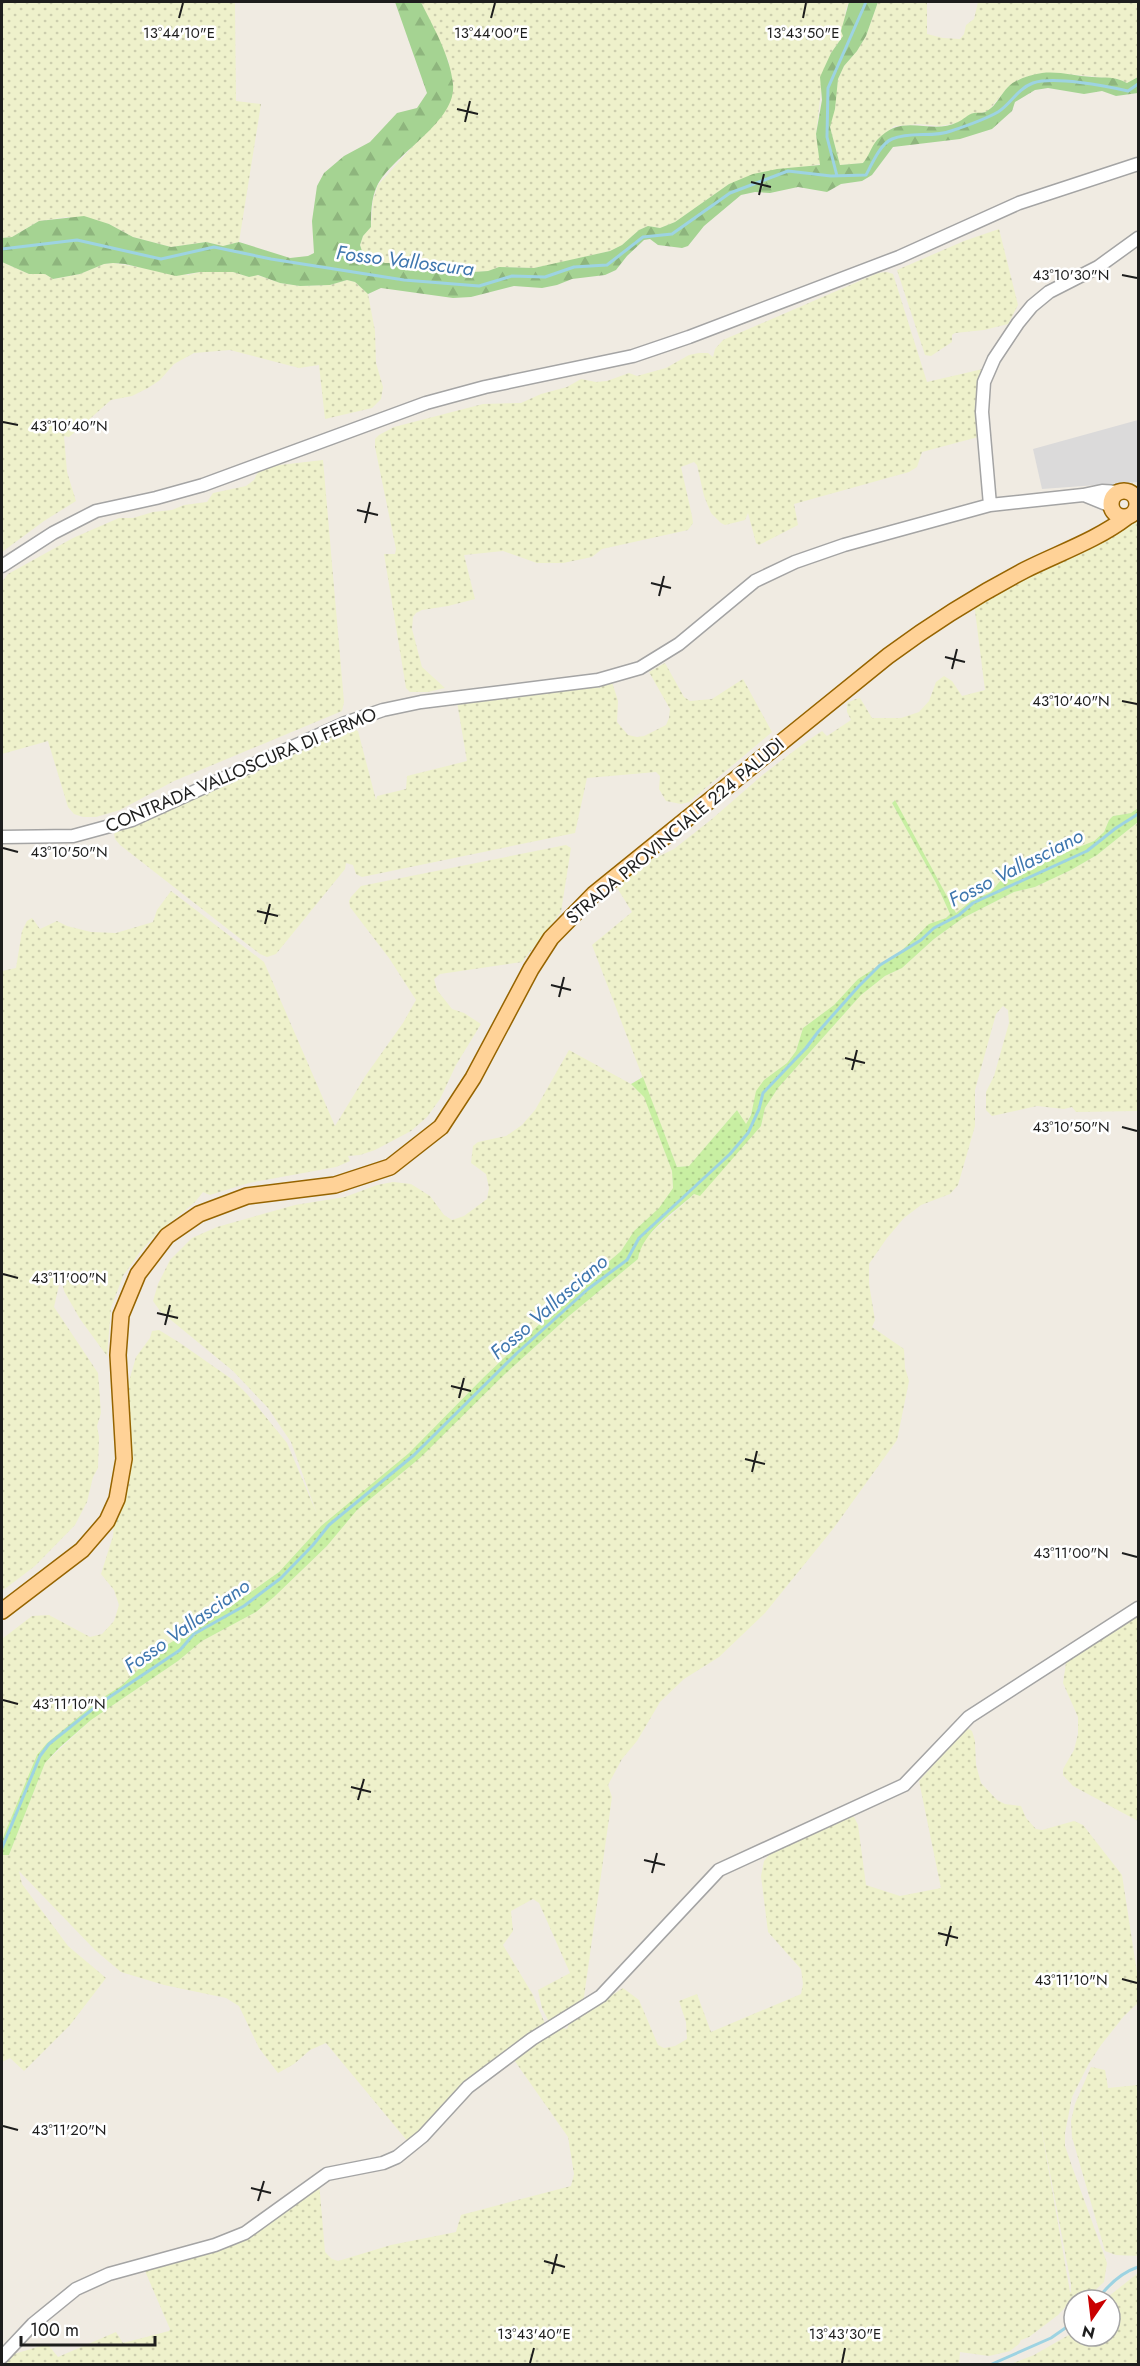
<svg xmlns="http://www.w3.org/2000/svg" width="1140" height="2366" font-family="Jost,sans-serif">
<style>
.residential{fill:#dbdada}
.farmland{fill:url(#farmland-dots);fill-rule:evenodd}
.grass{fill:url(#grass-dots)}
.forest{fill:url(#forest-firs)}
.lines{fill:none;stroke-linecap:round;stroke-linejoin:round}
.stream{stroke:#9dd3e2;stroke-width:3}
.minor-casing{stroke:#a4a4a4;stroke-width:15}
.major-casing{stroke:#966400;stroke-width:18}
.minor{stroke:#fff;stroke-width:12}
.major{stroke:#ffd297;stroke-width:15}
.ticks{fill:none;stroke:#1d1d1d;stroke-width:2}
.labels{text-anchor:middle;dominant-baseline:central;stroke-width:5;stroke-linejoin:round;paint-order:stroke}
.street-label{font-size:18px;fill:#1d1d1d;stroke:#fff}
.water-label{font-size:20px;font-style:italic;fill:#3e76ae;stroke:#fff}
.ticks-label{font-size:15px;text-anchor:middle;fill:#1d1d1d;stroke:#fff;stroke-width:5;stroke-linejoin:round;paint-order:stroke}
</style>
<defs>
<pattern id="farmland-dots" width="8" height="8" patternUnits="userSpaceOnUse" patternTransform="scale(1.5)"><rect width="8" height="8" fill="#eef1cb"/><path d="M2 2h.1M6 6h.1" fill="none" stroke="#ccceae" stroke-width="1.8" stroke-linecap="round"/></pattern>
<pattern id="grass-dots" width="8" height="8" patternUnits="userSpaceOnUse" patternTransform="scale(1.5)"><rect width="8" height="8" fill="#c8efa2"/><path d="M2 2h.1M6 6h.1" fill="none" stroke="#abcc8b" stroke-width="1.8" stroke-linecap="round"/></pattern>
<pattern id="forest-firs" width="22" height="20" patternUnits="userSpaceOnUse" patternTransform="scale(1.5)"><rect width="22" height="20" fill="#a5d392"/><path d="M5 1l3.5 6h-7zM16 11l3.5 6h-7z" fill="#8eb57d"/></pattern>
</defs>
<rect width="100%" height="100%" fill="#f0ebe2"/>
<path class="residential" d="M1138,420V482L1042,489L1033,449Z"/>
<path class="farmland" d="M2,2H235L236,101L261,104L239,242L223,246L206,242L171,247L133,237L109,224L67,217L39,221L12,237L2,238Z
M421,2H849L846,8L843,36L831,53L821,90L816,134L821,164L791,169L729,184L675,222L660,228L648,226L639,230L622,245L610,251L550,265L534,268L499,267L488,271L459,273L415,263H385L369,257L362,251L360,245L363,236L371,227L373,200L378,185L445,111L449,62Z
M878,2H927V34L943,38L960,39L964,34L966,25L974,19L978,2H1138V77L1127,83L1118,79L1079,75L1042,73L1029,76L1018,80L1008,87L988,111L981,113H973L957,123L940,126L919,124L894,126L876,141L869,156L863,163L840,165L830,127L838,79L844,66L857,51L866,36Z
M999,229L1018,305L1008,324L984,330L955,333L952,335V342L931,356L925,355L897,270L964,241Z
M2,262L29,274H45L54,279L80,274L104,264L113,263L188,275L200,272H233L249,277L257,275L280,283L300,286L330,285L347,280L355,282L368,294L375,331L376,363L383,387L381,399L372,408L325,419L319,365L299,368L230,350L194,353L174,364L160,380L148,388L132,396L111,400L75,432L69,437L64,436L67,472L76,501L44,521L2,552Z
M887,272L893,274L927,382L987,368L982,436L922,452L917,467L909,472L794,504L798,525L759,545L756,543L748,513L745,520L725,525L721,523L711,513L704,496L697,465L694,462L681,467L692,516L693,523L688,530L602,549L592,557L563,563H537L503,551L464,555L475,599L448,606L422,610L416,613L413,617L412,629L422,667L445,688L428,692H410L406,688L384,554H395L396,549L375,447V439L379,435L394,427L483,404L521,403L541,394L567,387L581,379L596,382L607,381L629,373L637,376L666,368L689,355L699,353H708L713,357L715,349L723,340L878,273Z
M323,460L344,702L342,711L174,781L120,810L96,817H83L74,814L68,807L48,741L2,754V582L8,574L73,538L119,518H133L153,512L172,510L184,505L207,502L213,493L246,486L254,480L258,472L271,466Z
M1138,518V808L1131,813L1113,816L1109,820L1104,832L1094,841L1001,880L991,892L971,901L956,913L894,800L892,803L936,883L950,914L946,918L922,930L900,952L858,979L834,1005L803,1028L796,1051L787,1063L764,1080L746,1125L737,1110L689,1166L677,1167L592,945L632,912L616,886L645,863L674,849L712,819L765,773L807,741L822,731L827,736L851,720L847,712V703L856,699L860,698L872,718H901L919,712L929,701L936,682L944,676L952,681L962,696L985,690L974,603Z
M665,663L684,697L690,701L712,699L743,679L772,732L689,802L681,804L666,801L659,789L660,776L656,772L587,778L575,833L362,877L356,874L353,865L346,863L345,869L276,954L267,957L260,954L120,845L115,839L114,834L117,831L348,727L358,731L376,800L377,796L406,789L407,776L467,761L457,702L593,685L600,688L605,683L612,682L618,701L617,722L628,735L637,737L644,736L666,725L669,718L670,709L649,672Z
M1138,822V1111L1076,1112L1072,1107L1064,1109L1037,1106L992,1116L986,1110V1092L994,1076L1009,1023L1008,1010L1003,1006L996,1014L975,1090V1126L958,1185L950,1194L921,1205L904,1218L887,1238L869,1264V1284L875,1320L872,1327L904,1349L905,1368L909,1381L897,1440L833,1529L765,1613L719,1657L684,1679L660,1702L637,1741L622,1759L608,1785L612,1797L583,2004L550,2024L542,2008L538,1990L570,1973L539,1903L533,1899L511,1911L513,1931L503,1945L533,1995L546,2026L409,2143L326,2043L310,2050L294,2064L278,2073L259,2048L239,2006L226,1998L164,1985L121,1972L95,1950L19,1871L22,1884L68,1946L106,1978L70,2025L24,2071L10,2058L2,2062V1857L3,1855H9L45,1763L91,1720L178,1661L202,1641L256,1612L274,1597L327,1546L357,1510L420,1458L505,1374L569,1316L638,1259L639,1248L647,1237L721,1170L761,1126L765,1108L778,1088L861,995L885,976L902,968L934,939L963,918L1014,892L1035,887L1071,870L1097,855Z
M566,845L571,848L561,912L522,962L440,974L434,979L437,990L452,1009L464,1013L481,1024L456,1065L440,1099L427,1117L411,1131L375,1150L360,1155L348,1156L350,1161L336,1167L249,1183L210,1195L203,1192L195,1202L158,1232L140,1252L123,1276L111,1308L107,1356L80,1319L64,1291L61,1276L54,1307L98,1373L101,1413L97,1426L99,1437L98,1468L93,1477L87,1502L75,1525L35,1566L2,1591V971L16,968L22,931L27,921L32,918L40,929L57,921L67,926L91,932L116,933L153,922L157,910L171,891L264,962L335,1126L366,1075L403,1023L416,1000L389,958L350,907L349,901L351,897L361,886Z
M569,1050L631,1084L644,1096L672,1171L673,1188L659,1208L634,1231L621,1251L569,1296L484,1377L409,1453L321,1526L279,1572L231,1606L160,1649L121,1686L99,1700L47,1743L2,1840V1639L32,1616L49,1615L90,1637L102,1634L114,1621L119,1605L114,1590L101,1574L113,1536L125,1395L136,1357L150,1338L152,1331L159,1330L180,1343L233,1380L247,1394L287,1443L317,1514L291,1442L268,1408L233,1371L160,1311L153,1301L158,1284L170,1260L192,1238L217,1227L295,1205L345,1197L377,1185L393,1182L411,1184L430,1196L444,1215L452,1220L464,1216L487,1199L489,1188L486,1174L471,1163L473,1146L478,1142L506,1136L522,1125L535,1110Z
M1138,1615V1821L1073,1786L1063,1775V1769L1074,1750L1078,1734V1717L1063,1683L1066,1663L1070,1656Z
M967,1728L972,1731L975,1741L976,1765L981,1783L997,1800L1005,1804L1021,1806L1026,1818L1036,1829L1042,1830L1074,1821L1083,1825L1122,1875L1138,1979V2003L1124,2016L1101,2045L1088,2065L1072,2097L1065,2133V2146L1074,2172L1107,2263L1104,2282L1090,2295L1072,2300L1058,2315L1029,2337L1021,2340L1019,2344L1010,2351L989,2356L960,2352L959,2364H3L14,2354L44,2345L49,2346L58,2357L116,2332L123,2343L169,2331L170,2329L145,2271L148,2268L203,2253L319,2182L325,2252L332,2259L338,2261L391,2245L456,2232L461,2215L571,2186L574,2174L568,2137L512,2057L559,2027L567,2029L569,2024L574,2020L623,1988L639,2000L658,2045L664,2048L675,2046L687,2039L686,2022L679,2001L697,1994L711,2032L801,1994L803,1984L801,1969L768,1932L761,1876L764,1861L769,1855L849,1816L854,1817L858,1825L866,1885L900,1896L941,1888L919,1781ZM1039,2115L1071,2284V2292H1070Z
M1091,2067L1105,2070L1108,2088L1138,2085V2256L1116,2255L1105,2251L1072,2137L1071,2121L1075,2104Z
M1138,2273V2364H1011L1034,2355L1074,2332V2336H1110V2300H1104Z"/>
<path class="grass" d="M895,800L956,913L971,901L991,892L1001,880L1017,872L1094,841L1104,832L1109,820L1113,816L1131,813L1138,808V822L1097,855L1071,870L1035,887L1014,892L963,918L934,939L902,968L885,976L861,995L778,1088L765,1108L761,1126L700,1196L694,1194C675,1212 642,1232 638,1259L569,1316L505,1374L420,1458L357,1510L327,1546L274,1597L256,1612L202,1641L178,1661L91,1720L59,1748L45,1763L9,1855H3L2,1857V1840L37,1755L47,1743L99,1700L121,1686L160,1649L231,1606L279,1572L321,1526L409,1453L484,1377L569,1296L621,1251L634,1231L659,1208L673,1188L672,1171L644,1097L631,1084L643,1077L677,1167L689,1166L737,1110L746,1124L751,1115L756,1091L764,1080L787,1063L796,1051L803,1028L834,1005L858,979L900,952L929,924L946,918L950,914L936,883L892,803Z"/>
<path class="forest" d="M395,2H421C433,27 450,55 453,84C457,122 393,154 377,186C371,199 371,213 371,227L363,236L360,245L362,251L369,257L385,263H415L459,273L488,271L499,267L534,268L610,251L622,245L639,230L648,226L660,228L675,222L729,184L753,174L777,169L820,165L816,134L822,100L820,77L831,53L843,36L841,31L849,2H878L866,36L857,51L844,66L838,79L835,109L830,127L840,165L863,163C869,156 871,147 877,140C903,111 930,136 958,122C963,120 968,114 974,113C979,112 982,114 987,111C996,106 1001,94 1008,87C1016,79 1030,75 1042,73C1059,71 1075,76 1092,77C1106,78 1114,76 1127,83L1138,77V93L1116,96L1102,91L1084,94L1048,88L1035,90L1015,102L1012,111L992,129L960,139L893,147L872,175L862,181L841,184L827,192L798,187L770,193L755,192L741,195L704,226L688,246L682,248L658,245L650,239L644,240L627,256L616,270L605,275L572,279L557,285L542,288L514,286L471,297L453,298L381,288L368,294L355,282L347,280L330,285L300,286L280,283L258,275L249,277L233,272H200L176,276L125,264L113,263L104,264L80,274L53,279L45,274H29L2,262V238L12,237L39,221L84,216L109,224L133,237L171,247L206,242L223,246L239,242L290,258L308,256L314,253L312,221L317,186L324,173L344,156L370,142L397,113L417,108L427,93Z"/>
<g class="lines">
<path class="stream" d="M837,176L827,137L828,88L866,2
M2,249L77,240L161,259L214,247L271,259L404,280L479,286L512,276L545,277L574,267L607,265L643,237L672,234L730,193L788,171L831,176L866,175C872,164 880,144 892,139C911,131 933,138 951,131C966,126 984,120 998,112C1011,104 1017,89 1033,83C1054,76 1106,86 1128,91L1138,84
M2,1848L40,1756L49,1744L99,1704L180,1650L194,1634L244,1606L281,1578L313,1545L329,1525L414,1455L517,1353L588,1289L627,1260L639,1238L730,1154L748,1133L759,1109L763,1093L806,1048L818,1032L858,987L880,965L921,940L934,928L959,915L973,903L1087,851L1116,828L1138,814
M1097,2300C1108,2285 1120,2273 1138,2267
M992,2364L1051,2338L1074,2322"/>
<g class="minor-casing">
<path id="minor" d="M1084,495L1111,506
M990,505L982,412L984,382L994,359L1018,323L1032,306L1049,292L1098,267L1138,238
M2,566L53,533L96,511L156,498L203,485L426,403L485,387L633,356L689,337L899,257L1019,203L1138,164
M2,837L73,836L132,820L345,723L383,710L421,702L598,680L640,668L679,644L755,581L795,562L844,545L990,505L1083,495L1102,491L1120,492
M2,2357L33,2324L76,2289L109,2274L215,2245L245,2233L327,2174L383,2163L397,2157L423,2136L468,2087L532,2039L601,1996L719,1870L904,1785L969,1717L1138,1608"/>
</g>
<g class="major-casing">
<path id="major" d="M1111 504a13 13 0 1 1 26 0a13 13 0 1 1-26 0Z
M2,1611L82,1550L107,1521L117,1499L124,1459L118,1355L121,1315L138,1274L167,1236L199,1214L247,1196L335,1185L390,1167L441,1127L473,1078L531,969L551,938L594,894L888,656C931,624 977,595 1025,570C1059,553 1097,540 1127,517"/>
</g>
<use href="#minor" class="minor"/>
<use href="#major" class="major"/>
</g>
<path class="ticks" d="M179,18L183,3M491,18L495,3M803,18L806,3M457,109L478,114M465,122L470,101M751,182L771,187M759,195L764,174M1122,275L1137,278M3,422L18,425M357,510L378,515M365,523L370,502M651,583L671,588M659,596L664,576M945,657L965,662M952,669L957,649M1122,701L1137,704M3,848L18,852M257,911L278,916M265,924L270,904M551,985L571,990M559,997L564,977M845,1058L865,1063M852,1070L857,1050M1122,1127L1137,1131M3,1274L18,1278M157,1313L178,1318M165,1325L170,1305M451,1386L471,1391M459,1398L464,1378M745,1459L765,1464M752,1472L757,1451M1122,1553L1137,1557M3,1700L18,1704M351,1787L371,1792M358,1800L364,1779M644,1860L665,1865M652,1873L657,1853M938,1933L958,1938M946,1946L951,1926M1122,1979L1137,1983M3,2126L18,2130M251,2188L271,2193M258,2201L264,2181M544,2261L565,2267M552,2274L557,2254M530,2363L534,2348M842,2363L845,2348"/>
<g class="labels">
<g class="street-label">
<text transform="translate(241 770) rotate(-23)">CONTRADA VALLOSCURA DI FERMO</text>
<text transform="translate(675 831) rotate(-40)">STRADA PROVINCIALE 224 PALUDI</text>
</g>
<g class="water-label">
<text transform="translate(405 261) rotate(7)">Fosso Valloscura</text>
<text transform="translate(1016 868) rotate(-27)">Fosso Vallasciano</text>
<text transform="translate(549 1307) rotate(-41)">Fosso Vallasciano</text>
<text transform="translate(187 1626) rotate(-35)">Fosso Vallasciano</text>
</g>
</g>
<g class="ticks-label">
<text x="179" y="38">13°44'10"E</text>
<text x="491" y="38">13°44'00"E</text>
<text x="803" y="38">13°43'50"E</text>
<text x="1071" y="280">43°10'30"N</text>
<text x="69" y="431">43°10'40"N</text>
<text x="1071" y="706">43°10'40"N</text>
<text x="69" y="857">43°10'50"N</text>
<text x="1071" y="1132">43°10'50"N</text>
<text x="69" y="1283">43°11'00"N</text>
<text x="1071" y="1558">43°11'00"N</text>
<text x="69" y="1709">43°11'10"N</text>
<text x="1071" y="1985">43°11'10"N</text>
<text x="69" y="2135">43°11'20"N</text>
<text x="534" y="2339">13°43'40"E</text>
<text x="845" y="2339">13°43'30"E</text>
</g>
<rect width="1140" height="2366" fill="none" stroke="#1d1d1d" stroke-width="6"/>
<g transform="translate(1092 2318) rotate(194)"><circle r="28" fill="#ffffff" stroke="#a5a5a5" stroke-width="1.5"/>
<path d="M0-4.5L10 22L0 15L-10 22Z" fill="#ca0000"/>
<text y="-9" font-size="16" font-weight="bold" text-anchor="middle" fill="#1d1d1d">N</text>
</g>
<path d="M21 2336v9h134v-9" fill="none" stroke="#1d1d1d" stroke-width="3"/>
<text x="30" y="2336" font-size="18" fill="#1d1d1d" stroke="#ffffff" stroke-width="4.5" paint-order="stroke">100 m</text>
</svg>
